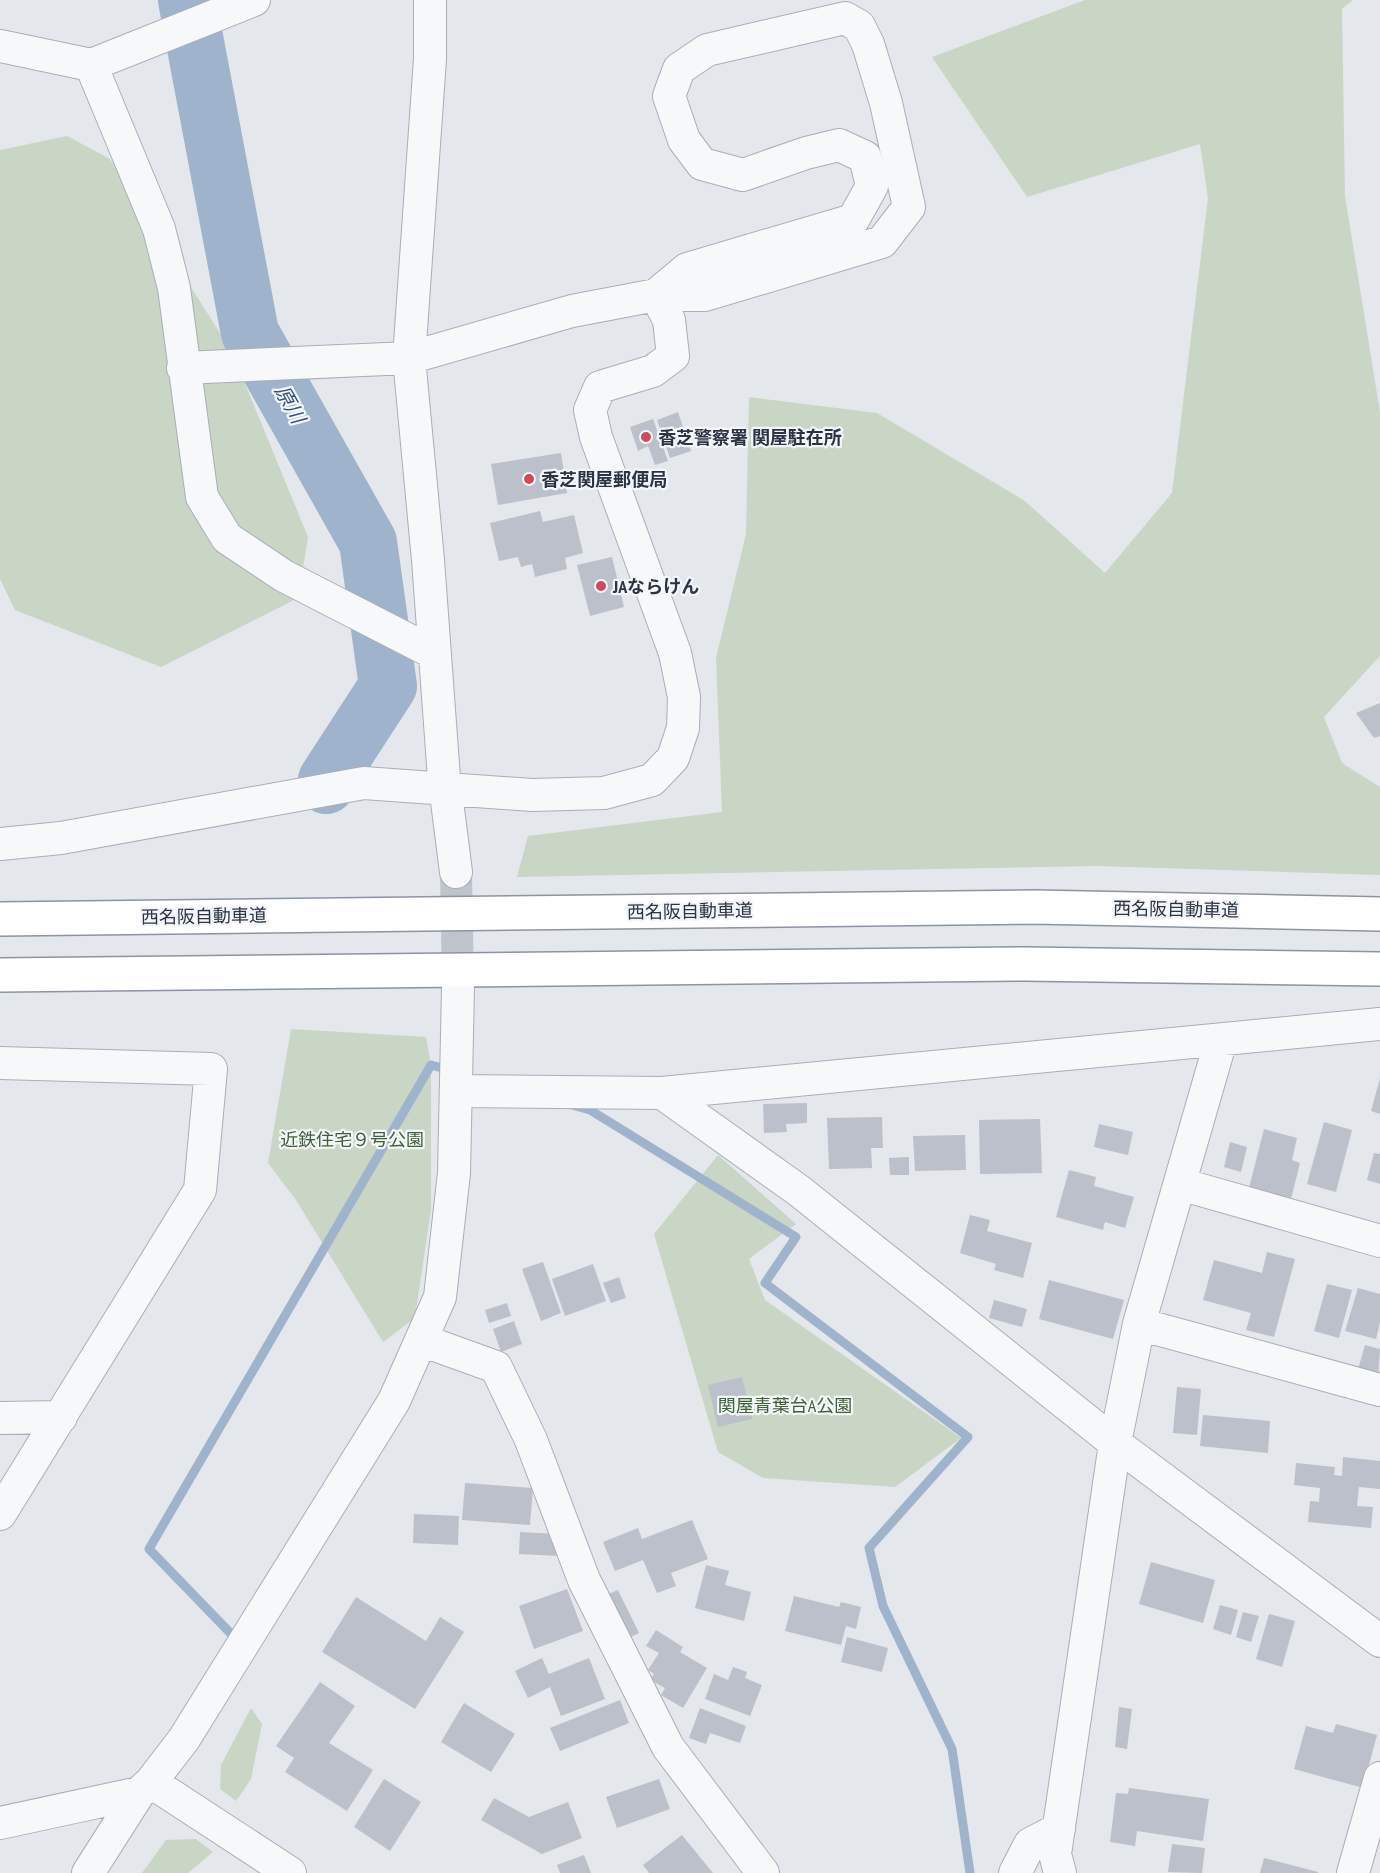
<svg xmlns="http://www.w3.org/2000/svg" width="1380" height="1873" font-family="'PT Sans Narrow','Noto Sans JP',sans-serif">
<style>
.green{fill:#c9d6c5}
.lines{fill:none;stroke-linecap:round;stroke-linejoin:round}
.stream{stroke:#9fb4cc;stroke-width:9}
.river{stroke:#9fb4cc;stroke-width:58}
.building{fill:#bbc0ca}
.minor-tunnel{stroke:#bfc3cb;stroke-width:32;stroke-dasharray:32 16;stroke-linecap:butt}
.minor-casing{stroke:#a9aeb7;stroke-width:34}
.highway-casing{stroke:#8b94a3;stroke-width:36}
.minor{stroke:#f7f8fa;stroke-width:32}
.highway{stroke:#fff;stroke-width:33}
.poi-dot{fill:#d1495b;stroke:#f4f6f9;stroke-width:2}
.labels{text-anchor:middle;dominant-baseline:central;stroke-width:4.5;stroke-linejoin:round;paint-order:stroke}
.poi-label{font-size:18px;font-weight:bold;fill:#2b3445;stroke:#f4f6f9;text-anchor:start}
.street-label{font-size:18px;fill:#2b3445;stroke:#f4f6f9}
.park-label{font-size:18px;fill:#3f6138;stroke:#f4f6f9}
.water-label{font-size:20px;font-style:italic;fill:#34527a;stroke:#f4f6f9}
</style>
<rect width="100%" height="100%" fill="#e4e7ec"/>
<path class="green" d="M1085,0H1353L1342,9L1345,196L1380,412V656L1324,717L1342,763L1380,787V875L1096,866L517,877L528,836L722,812L716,658L746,534L749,397L877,413L1025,501L1105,573L1172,493L1208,198L1200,144L1027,197L932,57Z
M67,136L110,159L232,352L308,537L298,598L161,667L15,610L0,579V150Z
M291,1029L426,1037L431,1065V1209L415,1318L383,1342L296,1200L268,1163Z
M718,1155L796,1224L749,1259L765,1300L961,1438L895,1487L763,1478L718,1452L654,1234Z
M251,1708L262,1724L251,1779L236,1801L220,1789L221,1765Z
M196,1839L213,1852L188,1873H142L166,1840Z"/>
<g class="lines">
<path class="stream" d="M572,1105L590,1110L796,1237L765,1283L968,1437L869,1548L883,1606L952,1749L970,1873
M239,1642L149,1549L431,1065L452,1071"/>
<path class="river" d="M187,0L250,333L368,542L388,686L327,780L326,785"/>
</g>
<path class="building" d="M678,412L691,451L670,458L657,420Z
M653,419L668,461L655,465L648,446L638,451L630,427Z
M561,453L567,493L498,505L491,464Z
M540,511L543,522L574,515L583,553L565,558L567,569L535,577L532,564L521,567L518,557L499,561L490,523Z
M612,557L624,607L590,616L577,565Z
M1380,703V736L1374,738L1356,713Z
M1380,1078V1114L1371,1111Z
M807,1103V1123L786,1124L787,1132L764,1133L763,1104Z
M882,1117L883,1148H871L872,1168L829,1169L827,1118Z
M1040,1119L1042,1173L980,1174L979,1120Z
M1324,1122L1352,1130L1336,1192L1307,1184Z
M1099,1124L1133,1132L1128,1155L1094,1147Z
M1264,1129L1297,1138L1292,1160L1300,1163L1291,1199L1249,1188Z
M965,1135L966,1170L915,1171L913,1136Z
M1230,1142L1247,1147L1241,1172L1224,1167Z
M1374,1153L1380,1154V1184L1367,1180Z
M909,1157V1175H890L889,1158Z
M1069,1170L1096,1177L1094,1186L1134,1197L1125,1228L1105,1222L1103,1230L1056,1217Z
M970,1215L990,1220L987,1231L1032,1243L1023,1278L994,1270L996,1264L960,1253Z
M1267,1252L1295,1259L1274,1337L1246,1330L1251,1313L1203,1300L1214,1260L1262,1273Z
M543,1262L561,1313L541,1321L522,1269Z
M593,1264L606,1301L565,1316L552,1279Z
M619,1277L626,1298L611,1303L603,1283Z
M1049,1280L1124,1300L1113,1339L1039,1319Z
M1327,1284L1352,1290L1339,1338L1314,1331Z
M1358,1288L1380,1294V1322L1376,1339L1345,1331Z
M994,1300L1027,1309L1022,1327L989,1318Z
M507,1303L511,1316L489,1323L485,1310Z
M514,1321L522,1344L501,1352L493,1329Z
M1365,1345L1380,1349L1378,1378L1357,1373Z
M742,1377L752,1419L718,1427L708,1385Z
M1177,1387L1201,1389L1197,1435L1173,1433Z
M1203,1415L1270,1421L1268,1453L1200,1446Z
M1343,1457L1380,1461V1489L1359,1487L1357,1506L1373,1507L1371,1528L1308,1522L1310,1501L1319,1502L1320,1488L1294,1485L1296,1463L1335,1467L1334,1475L1342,1476Z
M465,1483L533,1488L530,1525L462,1520Z
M414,1514L459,1516L458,1545L413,1543Z
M692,1520L708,1559L671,1573L676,1586L657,1593L643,1560L615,1571L603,1542L638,1528L642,1539Z
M520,1532L558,1534V1556L519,1554Z
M1151,1562L1215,1580L1203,1623L1139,1604Z
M706,1565L729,1571L725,1585L751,1592L744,1621L695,1608Z
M567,1589L583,1631L534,1649L519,1606Z
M618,1590L639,1633L627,1639L606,1595Z
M794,1596L839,1607L841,1602L861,1607L856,1629L846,1626L841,1645L785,1631Z
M356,1597L426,1641L440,1617L464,1632L415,1709L322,1652Z
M1220,1605L1238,1610L1231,1635L1213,1629Z
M1243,1612L1259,1616L1251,1642L1236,1637Z
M1269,1614L1295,1621L1282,1667L1256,1659Z
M656,1630L683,1647L680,1652L707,1668L683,1708L661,1695L665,1688L650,1680L654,1674L648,1670L659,1653L646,1646Z
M847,1637L888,1648L882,1672L841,1662Z
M542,1658L549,1674L589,1658L605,1699L561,1716L550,1687L528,1698L515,1671Z
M733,1667L747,1672L745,1678L762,1685L750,1716L705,1699L714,1674L728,1680Z
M320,1682L355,1706L329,1743L373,1770L347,1811L285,1772L294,1758L276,1746Z
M620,1700L629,1723L560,1751L550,1728Z
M464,1703L515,1734L491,1772L441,1742Z
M1119,1707L1132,1709L1127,1749L1115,1747Z
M700,1708L746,1726L740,1743L710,1733L706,1744L689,1738Z
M1336,1724L1377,1735L1363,1788L1294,1769L1306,1726L1333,1733Z
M384,1779L421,1802L390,1851L354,1827Z
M659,1779L670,1809L617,1828L606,1797Z
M1129,1788L1209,1799L1203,1841L1137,1831L1135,1846L1110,1842L1116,1793L1128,1794Z
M494,1798L529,1817L568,1802L582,1838L542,1854L481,1820Z
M682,1835L713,1873H649L643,1865Z
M1172,1844L1205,1848L1202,1873L1168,1872Z
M584,1855L591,1873H560L557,1865Z
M1264,1858L1318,1872V1873H1260Z"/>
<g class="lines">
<path class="minor-tunnel" d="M456,872L458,988"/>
<g class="minor-casing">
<path id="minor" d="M430,0V59L409,358L428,560L444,778L456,872
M0,46L91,65L254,0
M91,65L159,229L174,288L202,497L227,538L284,576L434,653
M183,368L409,358L572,311L656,295H705L882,242L909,207L886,103L868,44L859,26L845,18L707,50L679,69L669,96L684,140L702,164L743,175L806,153L839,145L865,157L872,186L853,220L687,269L656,295
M0,844L61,838L364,783L532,795L604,793L652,780L673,758L683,728L684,697L675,653L596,437L590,410L600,387L653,371L673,356L669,320L656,295
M0,1063L211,1069L200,1190L0,1514
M456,1091L662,1093L798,1190L1115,1443L1380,1641
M662,1093L1380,1024
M1180,1184L1380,1241
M1139,1324L1380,1390
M421,1340L496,1367L531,1440L584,1580L668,1747L763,1873
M0,1418L61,1417
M151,1782L290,1873
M0,1823L139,1793
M88,1873L139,1793L151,1782L184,1739L394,1401L440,1297L454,1173L458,988
M1015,1873L1030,1844L1059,1829
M1060,1873L1055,1854L1115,1443L1139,1324L1221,1040
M1353,1873L1380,1778"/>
</g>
<g class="highway-casing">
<path id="highway" d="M0,919L1034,907L1380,914
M0,975L1025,964L1380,969"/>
</g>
<use href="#minor" class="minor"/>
<use href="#highway" class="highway"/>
</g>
<g class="poi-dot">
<circle cx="646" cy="437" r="6"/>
<circle cx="529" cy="479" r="6"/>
<circle cx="601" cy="586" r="6"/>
</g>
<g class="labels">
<g class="poi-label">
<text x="658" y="437">香芝警察署 関屋駐在所</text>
<text x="541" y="479">香芝関屋郵便局</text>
<text x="613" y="586">JAならけん</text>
</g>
<g class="street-label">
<text transform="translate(1176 909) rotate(1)">西名阪自動車道</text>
<text transform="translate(690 911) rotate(-1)">西名阪自動車道</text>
<text transform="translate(204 916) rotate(-1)">西名阪自動車道</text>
</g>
<g class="park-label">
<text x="352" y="1139">近鉄住宅９号公園</text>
<text x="785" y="1405">関屋青葉台A公園</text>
</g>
<g class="water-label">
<text transform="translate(290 404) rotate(61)">原川</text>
</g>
</g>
</svg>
